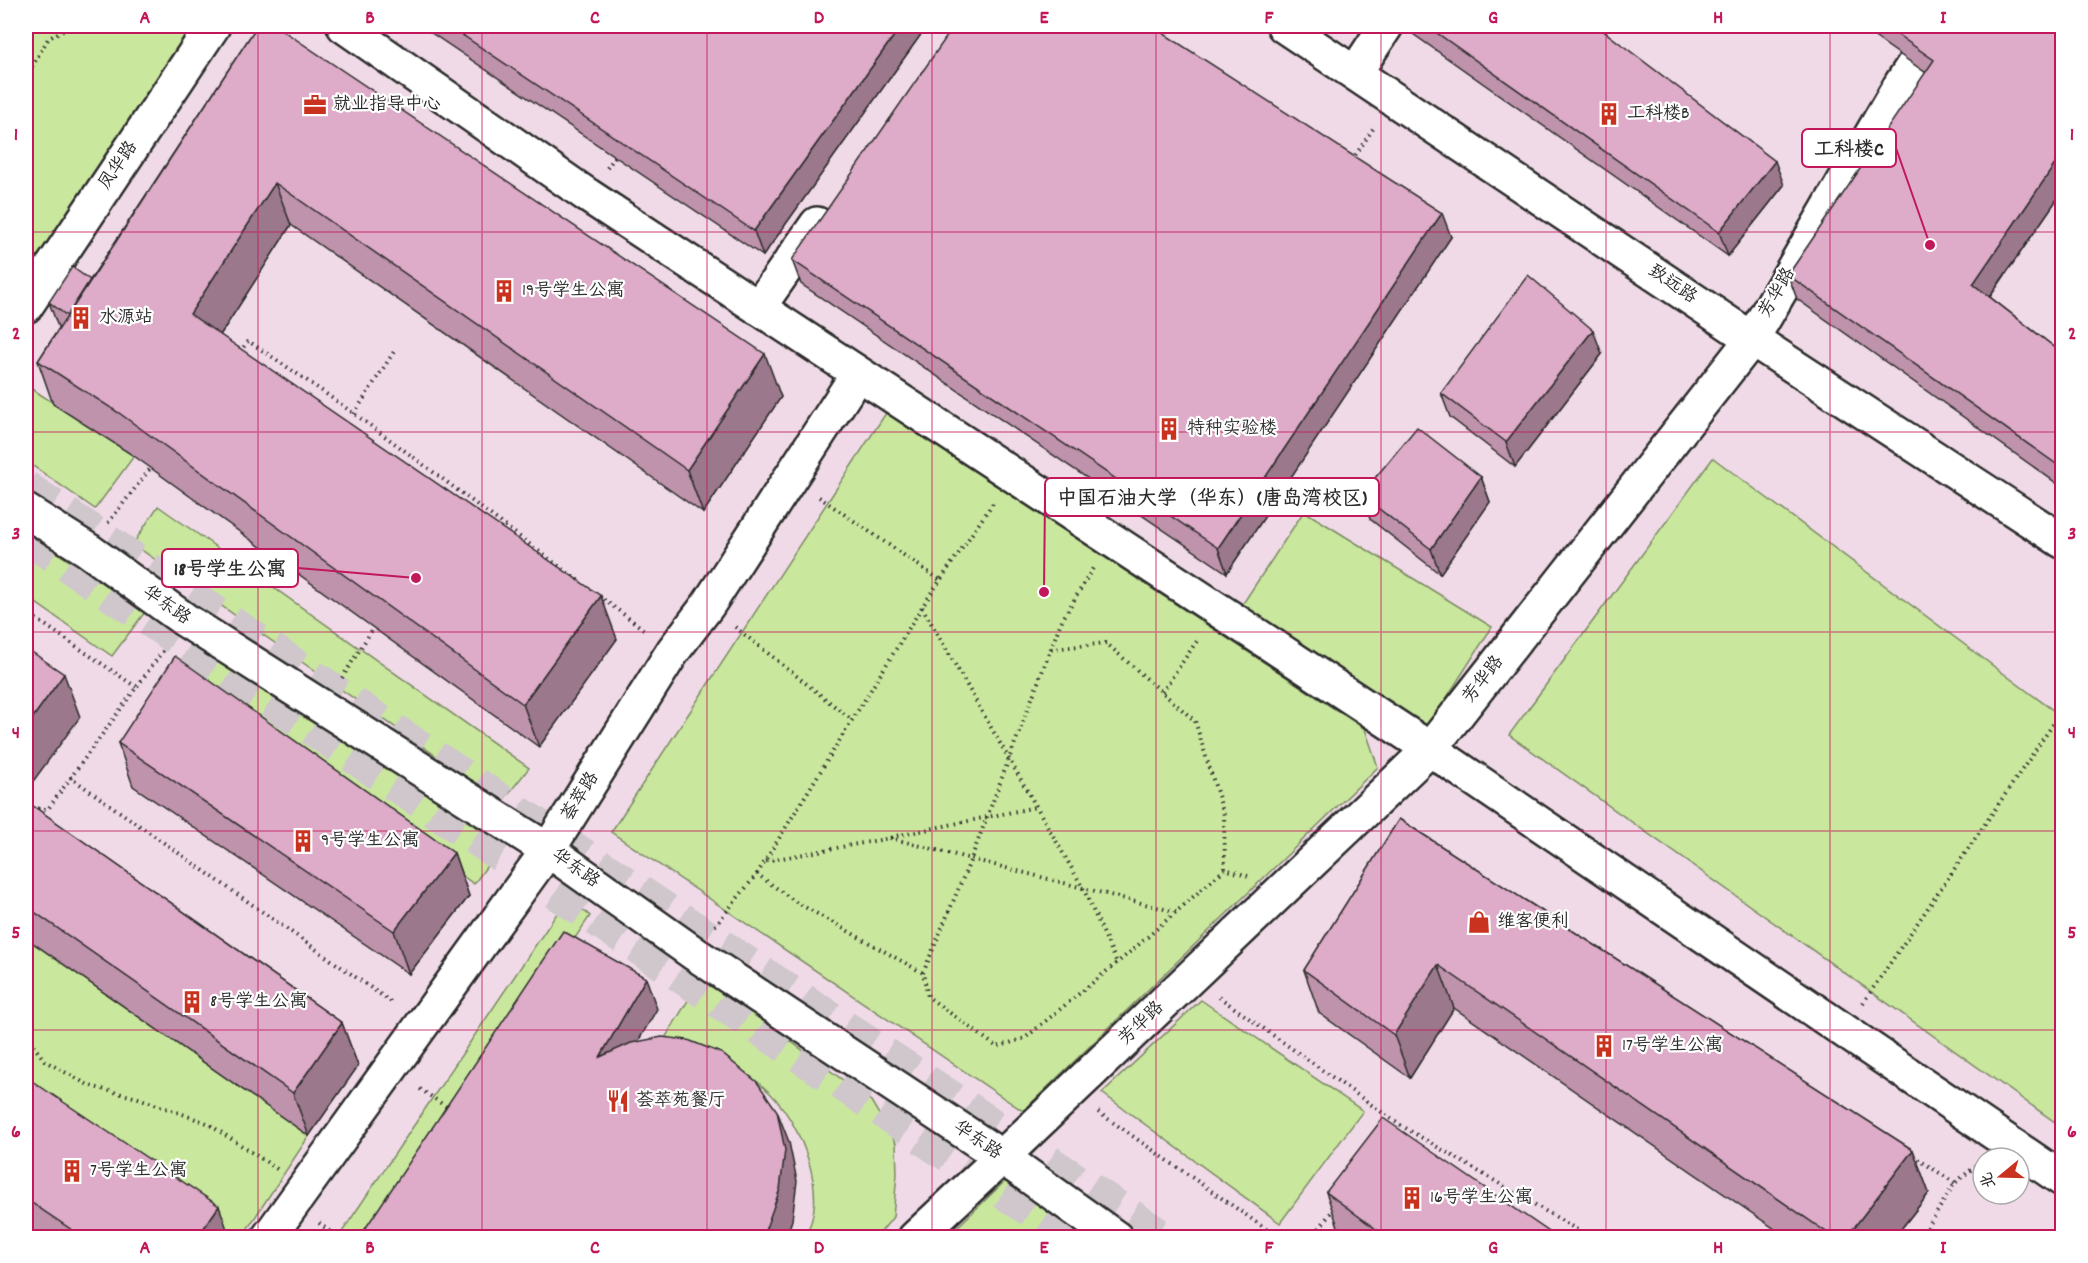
<svg xmlns="http://www.w3.org/2000/svg" width="2088" height="1263" font-family="Dekko,'LXGW WenKai TC',sans-serif">
<style>
.built{fill:#f0dae7;fill-rule:evenodd}
.green{fill:#cae79e;stroke:#7a8964;stroke-width:1.5}
.lines{fill:none;stroke-linecap:round;stroke-linejoin:round}
.major-tunnel{stroke:#cfc7cc;stroke-width:33;stroke-dasharray:33 16;stroke-linecap:butt}
.minor-casing{stroke:#2b2b2b;stroke-width:38}
.path{stroke:#2b2b2b;stroke-width:4;stroke-dasharray:1.5 4.5;stroke-linecap:butt}
.minor{stroke:#fff;stroke-width:33}
.wall{fill:#bf93ac;stroke:#2b2b2b;stroke-width:1.5}
.shaded-wall{fill:#9b788c;stroke:#2b2b2b;stroke-width:1.5}
.building{fill:#deabc8;stroke:#2b2b2b;stroke-width:1.5}
.grid{fill:none;stroke:#c2185b;stroke-width:1.5;stroke-opacity:0.55}
.labels{text-anchor:middle;dominant-baseline:central;stroke-width:4.5;stroke-linejoin:round;paint-order:stroke}
.poi-label{font-size:18px;fill:#2b2b2b;stroke:#fff;text-anchor:start}
.street-label{font-size:18px;fill:#2b2b2b;stroke:#fff}
.leader{fill:none;stroke:#c2185b;stroke-width:2}
.callout-dot{fill:#c2185b;stroke:#fff;stroke-width:2}
.callout{fill:#fff;stroke:#c2185b;stroke-width:2}
.callout-label{font-size:20px;text-anchor:middle;font-weight:bold;fill:#2b2b2b}
.neatline{fill:none;stroke:#c2185b;stroke-width:2}
.grid-label{font-size:20px;text-anchor:middle;font-weight:bold;fill:#c2185b}
</style>
<rect width="100%" height="100%" fill="#f8eef4"/>
<filter id="ink" filterUnits="userSpaceOnUse"><feTurbulence type="fractalNoise" baseFrequency=".0167" numOctaves="2"/><feDisplacementMap in="SourceGraphic" scale="12" xChannelSelector="R" yChannelSelector="G"/><feConvolveMatrix kernelMatrix="1 2 1 2 8 2 1 2 1" color-interpolation-filters="sRGB"/></filter>
<g filter="url(#ink)">
<path class="built" d="M26,26H2062V1237H26ZM1983,1158H2019V1194H1983Z"/>
<path class="green" d="M26,26H191L26,274Z
M26,385L134,456L95,509L26,461Z
M886,413L1365,729L1378,767L1023,1111L611,832Z
M1713,458L2062,717V1127L1509,735Z
M158,506L529,768L502,802L133,544Z
M1304,511L1492,627L1426,730L1236,614Z
M26,532L145,612L112,656L26,596Z
M219,653L502,845L474,884L195,690Z
M568,897L590,916L372,1237L338,1238Z
M26,938L309,1136L242,1237H218L26,1109Z
M703,976L871,1101L896,1143L897,1174L893,1217L877,1237H804C831,1197 801,1124 770,1093C759,1082 745,1073 733,1064L643,1074Z
M1201,1000L1363,1111L1280,1223L1102,1093Z
M1005,1181L1086,1237H947Z"/>
<g class="lines">
<path class="major-tunnel" d="M26,487L1165,1238
M26,538L1071,1238"/>
<g class="minor-casing">
<path id="minor" d="M344,26L587,195L1430,749L2062,1179
M1284,26L1752,339L2062,541
M1355,73L1386,26
M26,306L213,26
M758,308L817,224
M26,511L88,550L185,620L548,850L695,954L1002,1157L1116,1238
M268,1238L548,850L673,651L708,605L857,375
M915,1238L1002,1157L1430,749L1752,339L1901,84L1939,26"/>
</g>
<path class="path" d="M1164,37L1172,26
M26,77L48,39L69,26
M1352,160L1375,126
M607,168L617,154
M240,352L248,341C362,415 469,500 579,581
M354,414L395,350
M819,497L940,580
M108,523L153,465
M599,596L646,631
M922,607L1083,888L1117,963
M26,612L136,687
M735,627L852,720
M1051,649L1106,643L1195,721L1224,815L1225,869
M342,678L372,630
M1162,692L1199,638
M70,777L394,1004
M26,808L48,809L165,648
M891,837L1036,807
M766,861L890,838L1176,912
M757,874L922,607L993,503
M715,926L757,874L796,902L923,973L928,997L997,1047L1025,1038L1135,948L1225,869L1248,876
M923,973L971,859L1061,622L1093,568
M1219,997L1397,1123L1591,1238
M1863,1003L2062,711
M26,1036L45,1061L90,1086L138,1098L207,1123L277,1169
M420,1089L448,1108
M1098,1112L1279,1238
M1913,1156L1955,1183
M319,1223L338,1238
M1312,1238L1335,1207
M1921,1238L1955,1183L1978,1164"/>
<use href="#minor" class="minor"/>
</g>
<path class="wall" d="M257,26L781,397L703,513L291,225L220,335L617,639L539,747L134,456L53,404L38,361L59,328L58,327L49,302L90,280Z
M421,26H927L763,256Z
M1410,26H1610L1605,32L1784,185L1728,256L1413,34Z
M1859,26H2062V192L1990,297L2062,353V487L1797,299L1788,275L1926,73Z
M1451,237L1227,573L801,284L792,260Z
M1602,354L1515,467L1450,417L1441,393Z
M1481,477L1490,502L1440,574L1370,519L1361,495Z
M118,743L454,853L469,896L409,974L133,786Z
M26,801L342,1023L358,1066L309,1136L26,938Z
M1399,819L1913,1150L1929,1193L1894,1238H1788L1454,1008L1410,1078L1319,1013L1304,970Z
M26,1077L230,1238H34L26,1232Z
M1326,1192L1558,1238H1345L1341,1235Z"/>
<path class="shaded-wall" d="M901,26H927L763,256L754,231Z
M1591,26H1610L1597,44Z
M2062,154V192L1981,309L1973,284Z
M1775,161L1784,185L1728,256L1719,232Z
M275,183L291,225L206,357L190,314Z
M1442,213L1451,237L1227,573L1218,548Z
M1593,330L1602,354L1515,467L1506,442Z
M765,354L781,397L703,513L687,470Z
M1481,477L1490,502L1440,574L1431,549Z
M601,596L617,639L539,747L523,704Z
M64,674L80,717L26,791V727Z
M454,853L469,896L409,974L394,931Z
M1438,965L1454,1008L1410,1078L1394,1035Z
M646,978L657,1009L611,1088L600,1057Z
M342,1023L358,1066L309,1136L293,1093Z
M777,1111L789,1142L797,1181L792,1220L786,1238H761Z
M1913,1150L1929,1193L1894,1238H1846Z
M219,1206L230,1238H197Z"/>
<path class="building" d="M257,26H276L765,354L687,470L275,183L190,314L601,596L523,704L119,413L38,361Z
M449,26H901L754,231Z
M954,26H1152L1442,213L1218,548L792,260Z
M1427,26H1597L1775,161L1719,232Z
M1885,26H2062V154L1973,284L2062,353V468L1788,275L1934,60Z
M72,267L90,280L67,316L49,302Z
M1528,275L1593,330L1506,442L1441,393Z
M1417,427L1481,477L1431,549L1361,495Z
M26,648L64,674L26,727Z
M175,656L454,853L394,931L118,743Z
M26,801L342,1023L293,1093L26,906Z
M1399,819L1913,1150L1846,1238H1835L1438,965L1394,1035L1304,970Z
M563,931L646,978L600,1057L631,1043L662,1037L688,1040L721,1053L757,1082L777,1111L785,1150L780,1189L765,1231L761,1238H359Z
M26,1077L219,1206L197,1238H84L26,1199Z
M1383,1118L1558,1238H1388L1326,1192Z"/>
</g>
<path class="grid" d="M258,26V1238M482,26V1238M707,26V1238M932,26V1238M1156,26V1238M1381,26V1238M1606,26V1238M1830,26V1238M26,232H2062M26,432H2062M26,632H2062M26,831H2062M26,1030H2062"/>
<defs>
<g id="office-bare" transform="scale(1.8)"><path d="M-6-3h4V-5.5h4V-3h4V5H-6ZM-1-4.5V-3h2v-1.5ZM-6 0V1H6V0Z" fill="#c8321e" stroke="#fff" stroke-width="2.5" paint-order="stroke"/></g>
<g id="building-bare" transform="scale(1.8)"><path d="M-4-6H4V6H1V3H-1V6H-4ZM-2.5-4.3h1.7v1.8h-1.7ZM.8-4.3h1.7v1.8H.8ZM-2.5-1h1.7V.8h-1.7ZM.8-1h1.7V.8H.8Z" fill="#c8321e" stroke="#fff" stroke-width="2.5" paint-order="stroke"/></g>
<g id="shop-bare" transform="scale(1.8)"><path d="M-5-2.5h2.3a2.7 3.5 0 0 1 5.4 0H5L5.5 6h-11ZM-1.5-2.5h3a1.5 2.3 0 0 0-3 0Z" fill="#c8321e" stroke="#fff" stroke-width="2.5" paint-order="stroke"/></g>
<g id="restaurant-bare" transform="scale(1.8)"><path d="M-5-6h1v4h1v-4h1v4h1v-4h1v5L-1.5 .5V6h-2V.5L-5-1ZM5-6V6H3V1.5H1.5Q1.5-4 5-6Z" fill="#c8321e" stroke="#fff" stroke-width="2.5" paint-order="stroke"/></g>
</defs>
<g fill-rule="evenodd">
<use href="#office-bare" x="315" y="105"/>
<use href="#building-bare" x="1609" y="114"/>
<use href="#building-bare" x="504" y="291"/>
<use href="#building-bare" x="81" y="318"/>
<use href="#building-bare" x="1169" y="429"/>
<use href="#building-bare" x="303" y="841"/>
<use href="#shop-bare" x="1479" y="922"/>
<use href="#building-bare" x="192" y="1002"/>
<use href="#building-bare" x="1604" y="1046"/>
<use href="#restaurant-bare" x="618" y="1101"/>
<use href="#building-bare" x="72" y="1171"/>
<use href="#building-bare" x="1412" y="1198"/>
</g>
<g class="labels">
<g class="poi-label">
<text x="333" y="105">就业指导中心</text>
<text x="1627" y="114">工科楼B</text>
<text x="522" y="291">19号学生公寓</text>
<text x="99" y="318">水源站</text>
<text x="1187" y="429">特种实验楼</text>
<text x="321" y="841">9号学生公寓</text>
<text x="1497" y="922">维客便利</text>
<text x="210" y="1002">8号学生公寓</text>
<text x="1622" y="1046">17号学生公寓</text>
<text x="636" y="1101">荟萃苑餐厅</text>
<text x="90" y="1171">7号学生公寓</text>
<text x="1430" y="1198">16号学生公寓</text>
</g>
<g class="street-label">
<text transform="translate(119 166) rotate(-56)">凤华路</text>
<text transform="translate(1672 285) rotate(34)">致远路</text>
<text transform="translate(1778 293) rotate(-60)">芳华路</text>
<text transform="translate(166 606) rotate(35)">华东路</text>
<text transform="translate(1484 680) rotate(-52)">芳华路</text>
<text transform="translate(581 797) rotate(-58)">荟萃路</text>
<text transform="translate(575 869) rotate(35)">华东路</text>
<text transform="translate(1142 1024) rotate(-44)">芳华路</text>
<text transform="translate(977 1141) rotate(34)">华东路</text>
</g>
</g>
<path class="leader" d="M1930 245L1896 148M1044 592L1045 497M416 578L298 568"/>
<g class="callout-dot">
<circle cx="1930" cy="245" r="6"/>
<circle cx="1044" cy="592" r="6"/>
<circle cx="416" cy="578" r="6"/>
</g>
<g class="callout">
<rect x="1802" y="129" width="94" height="38" rx="6"/>
<rect x="1045" y="478" width="334" height="38" rx="6"/>
<rect x="162" y="549" width="136" height="38" rx="6"/>
</g>
<g class="callout-label">
<text x="1849" y="155">工科楼C</text>
<text x="1212" y="504">中国石油大学（华东）(唐岛湾校区)</text>
<text x="230" y="575">18号学生公寓</text>
</g>
<rect width="2088" height="1263" fill="none" stroke="#fff" stroke-width="66"/>
<g transform="translate(2001 1176) rotate(251)"><circle r="28" fill="#ffffff" stroke="#aaaaaa" stroke-width="1.5"/>
<path d="M0-4.5L10 22L0 15L-10 22Z" fill="#c8321e"/>
<text y="-9" font-size="16" font-weight="bold" text-anchor="middle" fill="#2b2b2b">北</text>
</g>
<rect x="33" y="33" width="2022" height="1197" class="neatline"/>
<g class="grid-label">
<text x="145" y="23">A</text>
<text x="370" y="23">B</text>
<text x="595" y="23">C</text>
<text x="819" y="23">D</text>
<text x="1044" y="23">E</text>
<text x="1269" y="23">F</text>
<text x="1493" y="23">G</text>
<text x="1718" y="23">H</text>
<text x="1943" y="23">I</text>
<text x="16" y="140">1</text>
<text x="2072" y="140">1</text>
<text x="16" y="339">2</text>
<text x="2072" y="339">2</text>
<text x="16" y="539">3</text>
<text x="2072" y="539">3</text>
<text x="16" y="738">4</text>
<text x="2072" y="738">4</text>
<text x="16" y="938">5</text>
<text x="2072" y="938">5</text>
<text x="16" y="1137">6</text>
<text x="2072" y="1137">6</text>
<text x="145" y="1253">A</text>
<text x="370" y="1253">B</text>
<text x="595" y="1253">C</text>
<text x="819" y="1253">D</text>
<text x="1044" y="1253">E</text>
<text x="1269" y="1253">F</text>
<text x="1493" y="1253">G</text>
<text x="1718" y="1253">H</text>
<text x="1943" y="1253">I</text>
</g>
</svg>
